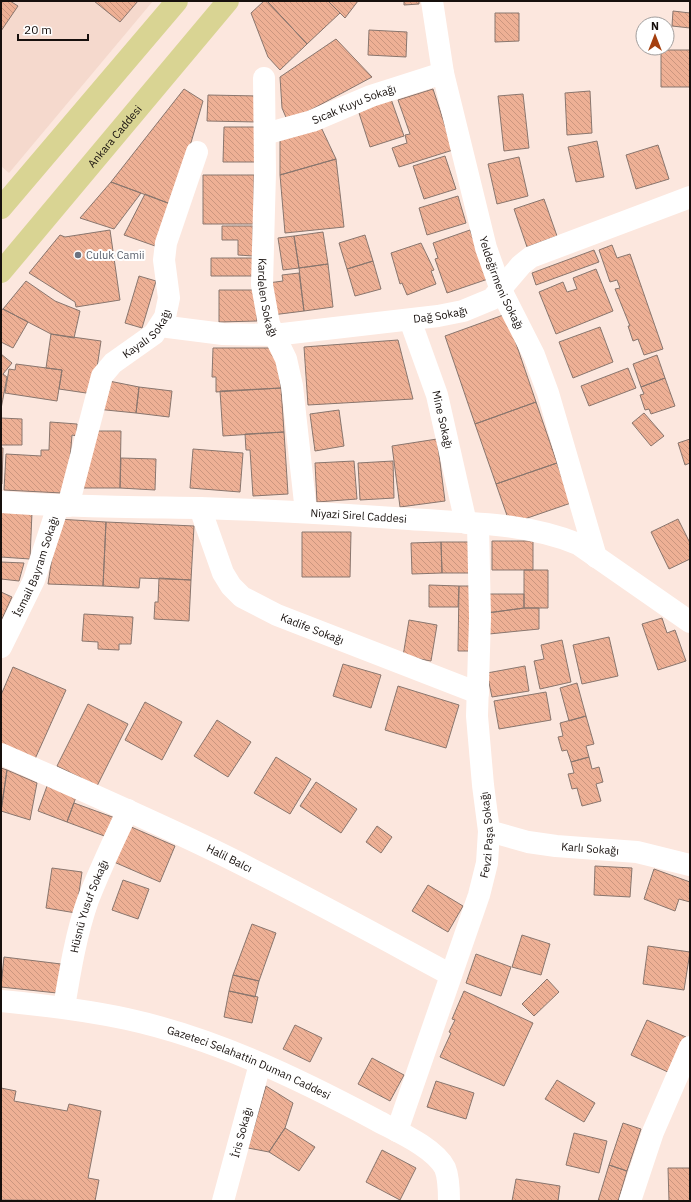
<svg xmlns="http://www.w3.org/2000/svg" width="691" height="1202" font-family="'IBM Plex Sans',sans-serif">
<style>
.built{fill:#f5d9cd}
.building{fill:url(#building-back-hatch);stroke:#89766e}
.lines{fill:none;stroke-linecap:round;stroke-linejoin:round}
.minor{stroke:#fff;stroke-width:22}
.major{stroke:#d9d493;stroke-width:22}
.worship-dot{fill:#6b7280;stroke:#fff;stroke-width:1.5}
.labels{text-anchor:middle;dominant-baseline:central;stroke-width:4;stroke-linejoin:round;paint-order:stroke}
.street-label{font-size:11px;fill:#17100d;stroke:#fff}
.worship-label{font-size:11px;fill:#5b616d;stroke:#fff;text-anchor:start}
</style>
<defs>
<pattern id="building-back-hatch" width="6" height="6" patternUnits="userSpaceOnUse"><rect width="6" height="6" fill="#eeb095"/><path d="M-1 5l2 2M0 0l6 6M5-1l2 2" fill="none" stroke="#cb967f"/></pattern>
</defs>
<rect width="100%" height="100%" fill="#fce7de"/>
<path class="built" d="M1,1H153L9,173L1,166Z"/>
<path class="building" d="M1,1H10L18,6L1,31Z
M94,1H138L120,22Z
M264,1H267L307,44L280,70L268,57L251,13Z
M267,1H328L340,13L307,44Z
M328,1H358L345,18Z
M404,1H419V4L404,5Z
M673,11L690,13V28L672,26Z
M495,13H519V41L495,42Z
M369,30L407,32L406,57L368,55Z
M336,39L372,77L288,122L282,108L280,77Z
M661,50H690V87H661Z
M184,89L203,101L173,205L111,182Z
M433,89L453,150L399,167L392,148L407,143L405,135L410,134L398,100Z
M590,91L592,133L567,135L565,93Z
M523,94L529,148L504,151L498,96Z
M208,95L258,96L257,122L207,121Z
M391,99L404,136L370,147L358,110Z
M320,125L336,159L280,175V137Z
M224,127H257V162H223Z
M597,141L604,177L576,182L568,147Z
M658,145L669,179L636,189L626,155Z
M445,156L456,189L424,199L413,166Z
M519,157L528,196L497,204L488,164Z
M336,159L344,227L285,233L280,175Z
M203,175H254V224H203Z
M111,182L141,193L114,229L80,218Z
M145,194L173,205L158,247L124,235Z
M458,196L466,223L427,235L419,208Z
M544,199L557,236L527,247L514,209Z
M222,226H253V256L238,255V240H222Z
M110,230L120,300L76,307L75,302L29,273L60,235L65,237Z
M470,230L488,279L447,293L435,259L438,258L433,243Z
M323,232L328,264L299,268L294,236Z
M365,235L373,261L347,269L339,243Z
M294,236L299,268L283,270L278,238Z
M421,243L434,270L431,271L436,284L407,295L402,283L400,284L391,253Z
M612,245L617,258L630,254L663,349L644,355L638,339L633,341L628,326H630L615,289L620,288L617,280L610,282L599,250Z
M594,250L599,262L536,285L532,273Z
M211,258H254V276H211Z
M373,261L381,289L355,296L347,269Z
M328,264L333,307L304,311L299,268Z
M596,269L613,311L556,334L539,292L563,282L567,292L577,289L573,278Z
M299,273L304,311L272,315L268,283L283,281L282,275Z
M139,276L156,281L142,328L125,323Z
M26,281L55,301L80,311L74,338L51,334L3,309Z
M219,290H257V321L219,322Z
M3,309L28,322L13,348L1,342V310Z
M506,314L536,402L475,424L445,336Z
M600,327L613,362L573,378L559,342Z
M51,334L101,341L93,394L59,389L62,370L46,368Z
M398,340L413,399L308,405L304,347Z
M213,348H275L281,388L216,392V377H212Z
M1,354L12,363L3,374L7,377L1,409Z
M657,355L665,378L641,387L633,364Z
M16,364L62,370L57,401L5,393L9,369L15,370Z
M628,368L636,388L589,406L581,386Z
M665,378L675,406L651,414L649,409L645,410L640,395L644,394L641,387Z
M104,380L139,387L136,413L96,409Z
M139,387L172,391L169,417L136,413Z
M281,388L284,432L223,436L220,391Z
M536,402L557,463L496,484L475,424Z
M339,410L344,446L315,451L310,414Z
M644,413L664,436L651,446L632,423Z
M1,418L22,419V445H1Z
M50,422L77,424V436L72,435L70,459L62,493L4,490L6,454L41,456V450H49Z
M94,431H121L120,488H81Z
M284,432L288,494L253,496L250,450H246L245,434Z
M437,439L445,501L400,507L392,446Z
M690,439V463L685,465L678,443Z
M1,448H3L2,484H1Z
M193,449L243,453L240,492L190,488Z
M121,458L156,459L155,490L120,488Z
M354,461L357,499L317,502L315,463Z
M393,461L394,498L360,500L358,463Z
M557,463L571,503L510,524L496,484Z
M1,511L32,512L30,559L1,557Z
M58,519L106,522L103,586L48,584Z
M678,519L690,543V559L669,569L651,532Z
M106,522L194,526L191,580L140,578L139,588L103,586Z
M302,532H351L350,577H302Z
M492,541H533V570H492Z
M441,542L442,573L412,574L411,543Z
M441,542H472L473,573H442Z
M1,562L24,563L19,581L1,579Z
M524,570H548V608H524Z
M159,578L191,580L189,621L154,619L155,602H158Z
M429,585L459,586L458,607H429Z
M459,586H473V651H458Z
M1,592L12,597L1,621Z
M487,594H524V608L487,613Z
M524,608H539V629L489,634L487,613Z
M84,614L133,617L131,644H119V650L98,649V642L82,641Z
M662,618L667,633L675,630L686,661L658,670L642,624Z
M409,620L437,625L431,661L403,656Z
M609,637L618,676L582,684L573,645Z
M562,640L571,682L540,689L534,661L544,659L541,645Z
M343,664L381,675L371,708L333,696Z
M525,666L529,691L492,697L487,673Z
M13,667L66,690L35,759L1,744V695Z
M577,683L586,716L569,721L560,688Z
M398,686L459,705L446,748L385,730Z
M546,692L551,720L499,729L494,701Z
M145,702L182,722L162,760L125,740Z
M88,704L128,724L97,786L57,766Z
M586,716L594,744L586,746L589,757L571,762L567,750L562,751L558,737L563,736L560,723Z
M217,720L251,742L228,777L194,756Z
M276,757L311,779L290,814L254,793Z
M589,757L592,769L599,767L603,782L596,784L601,801L582,806L577,788L572,789L568,774L574,773L571,762Z
M1,768L7,770L1,811Z
M7,770L37,783L30,820L1,811Z
M316,782L357,809L341,833L300,806Z
M47,786L76,797L67,822L38,811Z
M74,803L115,818L107,837L67,822Z
M129,826L175,846L160,882L114,862Z
M377,826L392,837L381,853L366,842Z
M595,866L632,868L630,897L594,895Z
M52,868L82,872L76,913L46,908Z
M654,869L690,882V902L679,899L675,911L644,899Z
M123,880L149,889L138,919L112,910Z
M428,885L463,906L448,932L412,911Z
M252,924L276,933L259,981L233,975Z
M522,935L550,944L541,975L512,967Z
M648,946L690,952L684,990L643,984Z
M476,954L511,967L501,996L466,983Z
M4,957L61,964L57,993L1,987Z
M233,975L259,981L255,997L229,991Z
M547,979L559,992L534,1016L522,1004Z
M229,991L258,997L252,1023L224,1017Z
M464,991L533,1023L504,1086L440,1057L451,1033L449,1032L455,1020L452,1019Z
M647,1020L686,1037L670,1073L631,1055Z
M295,1025L322,1038L310,1062L283,1049Z
M372,1058L404,1075L390,1101L358,1084Z
M557,1080L595,1103L584,1122L545,1099Z
M436,1081L474,1093L466,1119L427,1107Z
M266,1086L293,1103L285,1128L269,1152L248,1148Z
M1,1088L16,1091L14,1101L67,1111L69,1104L101,1111L88,1178L99,1180L95,1201L1,1200Z
M623,1123L641,1129L627,1171L609,1165Z
M285,1128L315,1147L299,1171L269,1152Z
M574,1133L607,1141L599,1173L566,1165Z
M382,1150L416,1168L400,1200L366,1182Z
M609,1165L627,1171L618,1201H598Z
M668,1168H690V1201H669Z
M516,1179L560,1186L558,1201H512Z"/>
<g class="lines">
<g class="minor">
<path id="s1" d="M432,1L443,73L486,248L501,290L534,355L548,393L596,557"/>
<path id="s2" d="M264,78L265,172L262,285L269,324L286,359L292,386L306,512"/>
<path id="s3" d="M265,134L312,121L371,96L443,73"/>
<path id="s4" d="M410,320L437,395L466,523"/>
<path id="s5" d="M160,326L223,334L274,335L438,316L463,311L492,299L521,265L531,257L690,197"/>
<path id="s6" d="M1,502C67,507 134,507 200,508C270,510 339,514 409,519C465,523 525,522 578,544L690,622"/>
<path id="s7" d="M68,506L102,376L113,363L154,334L165,317L169,298L164,260L166,243L197,152"/>
<path id="s8" d="M200,508L223,573L231,586L242,597L277,615L478,693"/>
<path id="s9" d="M1,647L34,580L58,506"/>
<path id="s10" d="M1,754C73,786 145,817 215,851C295,890 373,933 451,975"/>
<path id="s11" d="M489,831L528,842L556,846L637,852L690,865"/>
<path id="s12" d="M1,1001C43,1005 85,1010 127,1019C214,1038 297,1078 376,1120C396,1131 434,1147 445,1168C449,1178 449,1191 449,1201"/>
<path id="s13" d="M64,1007C70,971 76,934 88,900C100,869 114,840 128,810"/>
<path id="s14" d="M397,1131L479,895L487,863L489,831L483,785L477,716L480,618L478,524"/>
<path id="s15" d="M223,1201L260,1064"/>
<path d="M630,1201L653,1132L690,1047"/>
</g>
<g class="major">
<path d="M1,208L177,1"/>
<path id="s16" d="M1,272L228,1"/>
</g>
</g>
<circle class="worship-dot" cx="78" cy="255" r="4"/>
<g class="labels">
<g class="street-label">
<text stroke="none"><textPath href="#s3" startOffset="94">Sıcak Kuyu Sokağı</textPath></text>
<text stroke="none"><textPath href="#s16" startOffset="177">Ankara Caddesi</textPath></text>
<text stroke="none"><textPath href="#s1" startOffset="291">Yeldeğirmeni Sokağı</textPath></text>
<text stroke="none"><textPath href="#s2" startOffset="220">Kardelen Sokağı</textPath></text>
<text stroke="none"><textPath href="#s5" startOffset="282">Dağ Sokağı</textPath></text>
<text stroke="none"><textPath href="#s7" startOffset="197">Kayalı Sokağı</textPath></text>
<text stroke="none"><textPath href="#s4" startOffset="105">Mine Sokağı</textPath></text>
<text stroke="none"><textPath href="#s6" startOffset="358">Niyazi Sirel Caddesi</textPath></text>
<text stroke="none"><textPath href="#s9" startOffset="88">İsmail Bayram Sokağı</textPath></text>
<text stroke="none"><textPath href="#s8" startOffset="177">Kadife Sokağı</textPath></text>
<text stroke="none"><textPath href="#s14" startOffset="311">Fevzi Paşa Sokağı</textPath></text>
<text stroke="none"><textPath href="#s11" startOffset="103">Karlı Sokağı</textPath></text>
<text stroke="none"><textPath href="#s10" startOffset="251">Halil Balcı</textPath></text>
<text stroke="none"><textPath href="#s13" startOffset="104">Hüsnü Yusuf Sokağı</textPath></text>
<text stroke="none"><textPath href="#s12" startOffset="257">Gazeteci Selahattin Duman Caddesi</textPath></text>
<text stroke="none"><textPath href="#s15" startOffset="71">İris Sokağı</textPath></text>
</g>
<g class="worship-label">
<text x="86" y="255">Culuk Camii</text>
</g>
</g>
<rect width="691" height="1202" fill="none" stroke="#17100d" stroke-width="4"/>
<g transform="translate(655 36)"><circle r="19" fill="#ffffff" stroke="#a29f9e"/>
<path d="M0-3L7 15L0 10L-7 15Z" fill="#a43f0e"/>
<text y="-6" font-size="11" font-weight="bold" text-anchor="middle" fill="#17100d">N</text>
</g>
<path d="M18 34v6h70v-6" fill="none" stroke="#17100d" stroke-width="2"/>
<text x="24" y="34" font-size="12" fill="#17100d" stroke="#ffffff" stroke-width="3" paint-order="stroke">20 m</text>
</svg>
